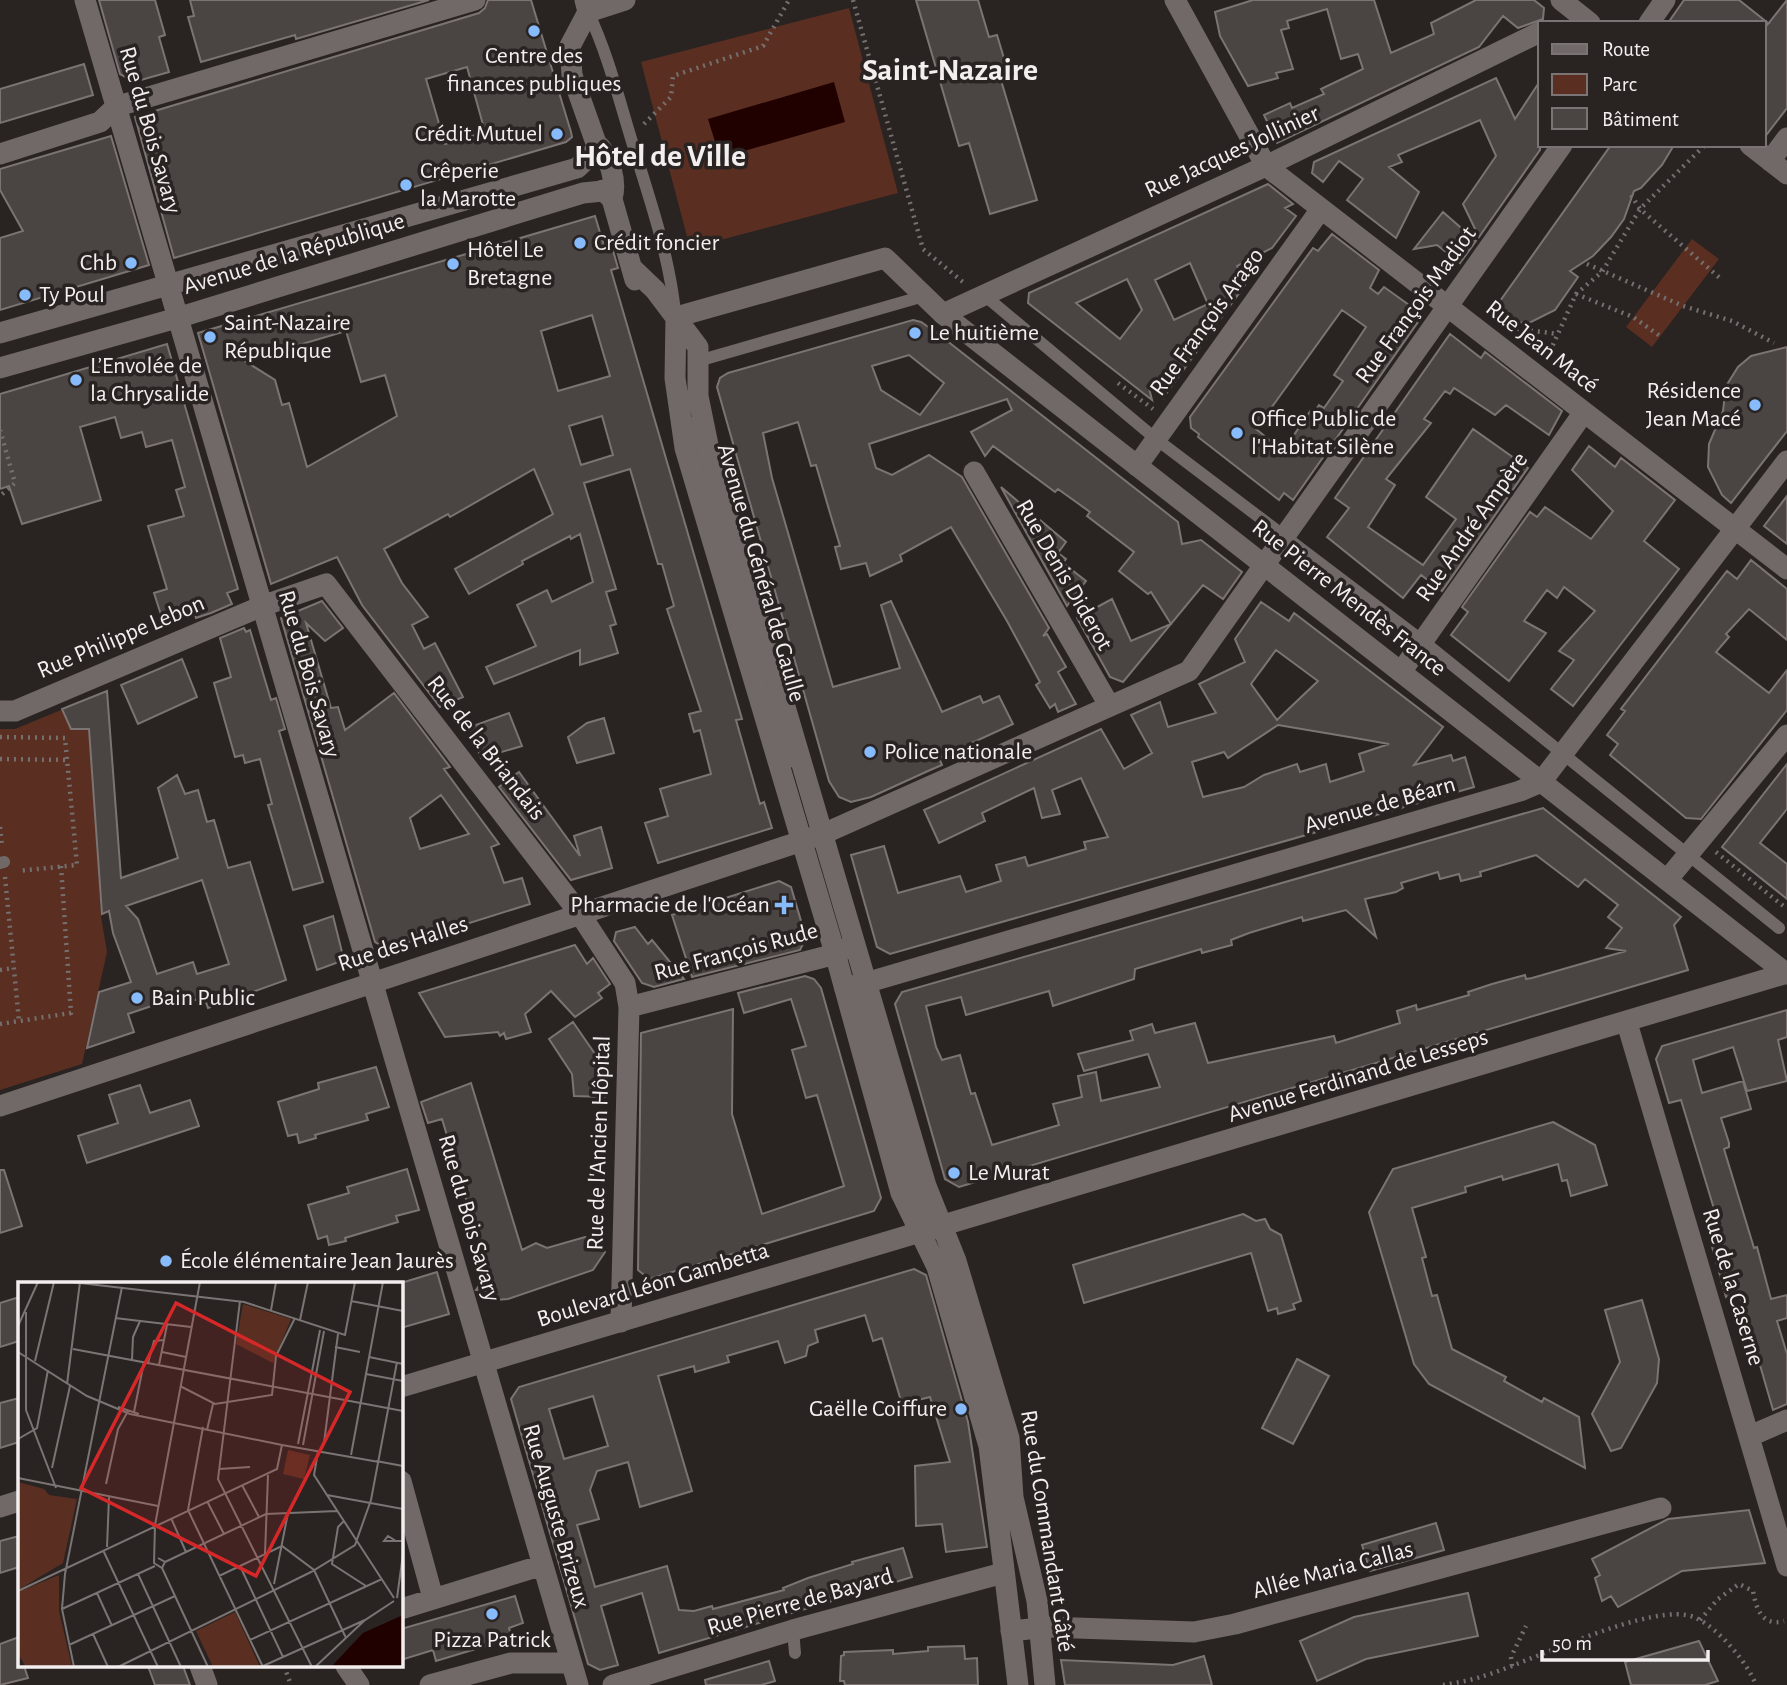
<svg xmlns="http://www.w3.org/2000/svg" width="1787" height="1685" font-family="'Alegreya Sans',sans-serif">
<style>
.green{fill:#5a2f21}
.water{fill:#210000}
.building{fill:#4a4442;stroke:#7b7472;stroke-width:2;fill-rule:evenodd}
.lines{fill:none;stroke-linecap:round;stroke-linejoin:round}
.path{stroke:#75706f;stroke-width:4.5;stroke-dasharray:2 5;stroke-linecap:butt}
.lane{stroke:#706967;stroke-width:12}
.street{stroke:#706967;stroke-width:21}
.secondary{stroke:#706967;stroke-width:21}
.poi-dot{fill:#87bbfc;stroke:#292322;stroke-width:2.5}
.labels{text-anchor:middle;dominant-baseline:central;stroke-width:7;stroke-linejoin:round;paint-order:stroke}
.poi-label{font-size:24px;fill:#f3efee;stroke:#292322;text-anchor:start}
.street-label{font-size:24px;fill:#f3efee;stroke:#292322}
.district-label{font-size:32px;font-weight:bold;fill:#f3efee;stroke:#292322}
.inset-road{fill:none;stroke:#7a7574;stroke-width:2}
.view{fill:#d62828;fill-opacity:0.15;stroke:#d62828;stroke-width:3.5}
.inset-edge{fill:none;stroke:#f3efee;stroke-width:3.5}
</style>
<rect width="100%" height="100%" fill="#292322"/>
<path class="green" d="M849,8L898,193L690,248L641,62Z
M1692,239L1719,259L1652,347L1626,327Z
M78,703L90,729L101,916L107,952L82,1064L0,1090V729H15Z"/>
<path class="water" d="M834,82L845,122L720,158L708,119Z"/>
<path class="building" d="M99,0H155L165,35L159,37L169,72L134,82L120,74Z
M190,0H429L296,39L295,35L201,62L188,17L194,16Z
M488,0H531L571,132L572,137L566,142L174,258L135,117L479,13L485,8ZM467,67L485,132L445,144L426,79Z
M916,0H978L989,37L997,35L1009,75L1000,77L1037,200L990,214L969,143L959,146Z
M1253,0H1374L1391,53L1434,34L1431,23L1476,0H1534L1544,8L1543,19L1518,28L1503,16L1479,47L1277,143L1264,115L1290,103L1292,108L1324,94L1321,89L1363,69L1358,54L1341,59L1327,9L1287,21L1289,28L1281,30L1293,69L1276,73L1278,78L1248,86L1220,36L1215,12Z
M1684,0H1739L1768,23H1668Z
M1787,0V108L1764,138V29Z
M84,64L93,95L0,123V89Z
M1496,78L1515,119L1540,81V150L1479,237L1463,204L1496,156L1480,120L1398,155L1402,162L1389,167L1419,192L1396,238L1347,200L1363,179L1339,161L1323,182L1312,173L1314,162Z
M111,136L149,265L0,310V238L23,231L0,190V169Z
M1611,145H1674L1662,165L1641,188L1634,191L1624,219L1611,237L1593,256L1570,271L1578,277L1555,310L1529,323L1506,322L1490,315Z
M1268,184L1293,204L1285,208L1296,216L1272,248L1237,266L1245,285L1163,398L1149,388L1152,400L1028,303L1029,293ZM1190,263L1208,304L1174,320L1155,280ZM1127,279L1142,310L1120,339L1076,303Z
M1443,212L1476,241L1460,263L1437,245L1414,249Z
M595,216L605,249L612,247L618,268L611,270L742,719L736,720L760,804L764,802L772,828L658,863L645,823L668,816L660,789L711,774L700,730L694,732L689,714L701,711L667,609L674,606L662,564H658L630,469L584,483L616,589L606,592L616,624L610,626L618,653L580,665V650L494,684L486,667L536,646L517,605L547,590L552,602L593,582L580,534L571,539L570,536L522,561L523,564L469,594L455,569L553,514L534,469L450,517L448,514L384,549L402,583L428,617L412,625L424,649L435,643L463,697L440,707L362,605L337,557L271,584L198,333ZM592,315L610,376L558,391L541,331ZM346,331L361,382L385,375L397,416L307,467L289,403L282,405L275,380L245,361ZM602,416L613,455L581,465L569,426Z
M1332,234L1379,270L1370,288L1378,294L1384,287L1423,315L1293,500L1284,493L1279,500L1198,437L1199,434L1191,428L1190,417L1313,248L1318,251ZM1342,310L1366,327L1334,375L1343,381L1324,408L1319,405L1314,412L1311,410L1283,451L1256,429Z
M913,320L921,322L937,333L1178,522L1182,544L1201,540L1242,572L1223,599L1203,585L1123,682L1110,677L1077,618L1112,599L1131,641L1171,624L1151,592L1148,594L1119,571L1134,552L1087,516L1090,512L1058,489L1055,492L993,446L985,456L971,432L1012,410L1007,399L869,444L876,468L892,475L929,455L962,477L1049,628L1043,636L1047,634L1066,667L1058,672L1076,704L1058,712L1055,704L1050,708L1036,685L1040,682L1007,621L951,527L900,555L902,561L870,576L866,563L841,569L835,547L840,546L830,513L816,465L811,466L798,422L763,433L772,478L833,687L900,668L881,605L891,601L942,712L980,696L983,703L999,696L1013,724L939,758L942,765L928,771L871,797L851,802L839,797L829,781L717,387L720,378L728,373ZM909,355L944,383L920,415L881,390L872,366Z
M1450,334L1481,358L1485,352L1562,411L1549,435L1506,405L1495,415L1454,388L1450,394L1445,391L1424,419L1431,423L1386,479L1395,485L1368,527L1423,565L1456,519L1426,497L1473,429L1528,468L1442,591L1421,575L1403,598L1327,537L1349,508L1335,498Z
M167,344L238,589L227,593L232,604L211,613L196,618L194,611L163,621L154,593L167,589L148,526L184,516L176,490L185,487L172,440L146,447L142,432L121,438L115,417L80,427L101,500L22,524L9,486L0,489V394Z
M1787,347V431L1731,503L1722,495L1708,467L1709,444L1723,411L1726,386L1738,367L1751,356Z
M1589,446L1615,467L1621,458L1675,500L1644,541L1679,569L1573,706L1551,689L1574,660L1559,651L1595,611L1564,587L1557,598L1547,590L1524,621L1546,633L1509,681L1451,635L1468,612L1462,607L1530,512L1537,517L1545,507L1591,539L1613,511L1572,470Z
M1001,487L1066,542L1058,553L1066,559L1063,563L1086,581L1067,606Z
M1787,496V544L1764,526Z
M1751,560L1787,589V640L1749,609L1726,634L1729,637L1716,652L1769,693L1787,670V710L1701,819L1686,818L1610,755L1618,744L1607,735L1625,711L1621,709L1727,571L1737,579Z
M322,601L343,628L325,641L306,623L331,708L338,707L345,730L394,693L450,767L444,769L499,844L491,847L504,883L522,878L530,904L387,949L375,942L281,618ZM441,795L469,834L420,849L410,818Z
M1261,602L1289,621L1294,613L1443,727L1414,765L1451,755L1453,761L1465,757L1474,787L890,954L877,947L851,855L884,846L898,893L960,876L966,892L1001,881L996,865L1025,857L1028,866L1086,849L1084,842L1108,837L1081,778L1052,790L1060,814L1042,818L1034,788L982,813L985,821L939,843L924,810L1101,729L1124,769L1152,753L1131,715L1160,702L1168,727L1216,713L1199,684L1245,662L1235,639ZM1276,650L1318,681L1277,720L1251,684ZM1278,725L1355,738L1389,744L1359,754L1364,771L1330,782L1326,764L1300,772L1297,764L1264,775L1244,787L1203,797L1192,762L1224,752L1228,758Z
M244,628L246,632L250,630L271,700L276,698L285,729L279,731L323,882L293,890L268,805L272,804L260,759L245,763L243,755L235,757L214,683L231,677L220,638Z
M182,659L197,697L138,724L121,685Z
M107,691L121,878L178,858L158,788L177,775L185,794L198,790L207,822L214,820L228,868L250,862L286,980L208,1008L204,997L181,1005L178,997L128,1014L134,1032L87,1048L99,992L131,982L113,933L109,911L102,914L89,729H71L62,709ZM202,880L229,964L197,974L193,962L157,974L138,919L126,906Z
M509,713L522,746L481,758L470,727Z
M604,718L614,753L577,763L568,737L587,723Z
M1787,764V809L1760,843L1787,864V899L1722,847Z
M519,772L580,856L574,836L601,827L612,868L571,880L499,787Z
M1543,808L1681,917L1674,925L1688,970L959,1187L945,1179L895,1004L902,992ZM1536,855L1578,887L1585,879L1618,905L1608,917L1622,928L1606,948L1626,951L1532,978L1526,979L1525,975L1492,984L1468,992L1469,995L1417,1010L1416,1005L1397,1011L1400,1023L1336,1043L1334,1036L1208,1063L1195,1023L1155,1033L1152,1024L1130,1031L1133,1040L1078,1054L1084,1071L1148,1054L1160,1087L1101,1101L1096,1072L1078,1076L1082,1097L1053,1104L1059,1125L992,1145L975,1093L971,1094L960,1055L942,1060L936,1047L926,1006L961,997L966,1015L1049,991L1053,1006L1134,979L1135,969L1201,949L1202,953L1232,945L1231,940L1249,933L1302,917L1303,921L1346,910L1376,937L1365,899L1396,892L1403,888L1401,883L1438,872L1440,879L1459,874L1461,881L1481,876L1480,872Z
M779,881L791,887L806,938L800,950L692,977L672,915Z
M333,916L344,960L317,970L304,926Z
M635,927L648,944L652,940L684,979L654,987L642,983L614,941L616,932Z
M575,945L587,964L593,958L610,984L598,993L602,998L575,1017L551,991L525,1014L531,1032L506,1039L504,1033L500,1036L498,1032L445,1037L419,993Z
M805,976L814,979L821,988L881,1198L874,1211L649,1279L638,1270L641,1033L733,1009L732,1114L762,1214L844,1186L817,1095L806,1098L792,1050L806,1046L791,999L744,1013L738,993Z
M1787,1010V1037L1778,1040L1787,1081L1747,1091L1733,1047L1693,1060L1702,1093L1743,1081L1751,1109L1721,1118L1729,1143V1147L1724,1149L1754,1248L1757,1247L1771,1299L1787,1295V1318L1777,1321L1787,1354V1404L1773,1410L1739,1293L1726,1297L1709,1236L1721,1232L1681,1100L1669,1103L1656,1059L1662,1046Z
M573,1022L602,1064L605,1097L574,1096L572,1074L549,1039Z
M376,1067L389,1107L366,1114L368,1120L315,1135L316,1138L299,1143L297,1134L288,1136L278,1102L319,1089L318,1083Z
M471,1083L522,1250L536,1243L547,1248L585,1237L599,1243L605,1252L593,1270L508,1299L496,1300L493,1292L476,1290L487,1274L481,1249L442,1119L428,1123L421,1102Z
M140,1085L150,1113L190,1100L199,1126L87,1163L78,1136L118,1123L109,1095Z
M1553,1122L1595,1145L1607,1185L1571,1196L1567,1180L1562,1181L1558,1164L1503,1180L1502,1176L1465,1187L1466,1192L1412,1208L1426,1257L1422,1258L1432,1296L1437,1295L1452,1349L1506,1377L1504,1381L1542,1402L1544,1398L1579,1417L1585,1468L1429,1384L1414,1364L1369,1212L1393,1169Z
M407,1169L419,1210L396,1216L398,1222L345,1238L346,1241L329,1245L327,1236L318,1239L308,1205L349,1193L347,1187Z
M0,1170H4L22,1226L0,1233Z
M1243,1214L1256,1221L1265,1219L1270,1229L1281,1235L1301,1301L1293,1304L1295,1309L1278,1314L1277,1308L1268,1311L1251,1253L1084,1303L1073,1265Z
M914,1269L926,1275L968,1422L987,1547L946,1552L942,1524L916,1526L915,1466L950,1462L930,1397L902,1404L882,1338L873,1341L865,1315L815,1330L818,1342L808,1346L806,1356L785,1363L778,1341L727,1356L729,1362L695,1372L694,1366L658,1376L692,1491L640,1507L628,1462L597,1471L590,1490L599,1519L577,1525L595,1587L667,1566L679,1610L694,1611L712,1606L713,1609L784,1590L783,1588L808,1578L853,1564L852,1562L903,1548L912,1577L659,1653L642,1593L601,1606L618,1665L600,1670L588,1664L511,1399L519,1387ZM593,1396L608,1446L564,1459L549,1409Z
M437,1272L449,1314L401,1328V1283Z
M19,1297V1341L0,1347V1303Z
M1642,1300L1659,1359L1657,1383L1621,1448L1611,1451L1592,1414L1620,1362L1605,1310Z
M1297,1359L1329,1376L1293,1444L1262,1428Z
M19,1398V1442L0,1448V1403Z
M1749,1510L1765,1563L1682,1571L1618,1607L1611,1596L1602,1601L1595,1578L1600,1575L1592,1559L1668,1519Z
M1436,1523L1444,1550L1370,1571L1362,1545Z
M19,1536V1567L0,1573V1541Z
M1468,1593L1478,1636L1366,1659L1317,1681L1300,1641L1354,1617Z
M515,1596L523,1623L509,1628L512,1638L436,1661L433,1650L401,1660V1629Z
M19,1637V1666H24L28,1678L0,1685V1644Z
M1699,1641L1718,1681L1705,1685H1631L1625,1662Z
M964,1646L965,1659L977,1658L978,1685H845L844,1681H840L841,1656L844,1655V1652L893,1650V1654L928,1651V1647Z
M1204,1656L1212,1685H1065L1061,1660L1173,1665Z
M769,1661L775,1681L761,1685H706L705,1680Z
M148,1666H183L190,1685H155Z"/>
<g class="lines">
<path class="path" d="M853,0L923,249L963,282
M644,124L671,97L673,76L763,46L789,0
M1631,195L1640,209L1721,279
M1587,264L1683,306L1732,321L1774,343
M1576,294L1633,317L1660,336
M1510,328L1558,334
M1547,358L1576,294L1602,272L1640,209L1705,145
M1118,383L1153,409
M0,430L15,483L0,496
M0,737L65,738L77,865L18,871
M0,759L67,760
M0,827L2,847
M1716,852L1787,909
M5,877L19,1021
M0,970L14,968
M0,1024L71,1013L61,866
M401,1440L407,1438
M1700,1620L1718,1599L1739,1584L1753,1591C1756,1608 1762,1627 1784,1621
M284,1666L291,1685
M1512,1666L1511,1657L1526,1626
M1443,1685C1455,1683 1468,1681 1480,1677C1525,1665 1656,1598 1696,1618C1719,1629 1747,1662 1756,1685"/>
<path class="lane" d="M588,12C608,54 619,100 633,145C650,200 669,255 675,312
M984,295L1156,439L1424,642L1779,928
M698,361L924,296
M691,423L789,762
M0,863L4,862
M853,981L915,1189L933,1234
M982,1384L999,1442L998,1458
M793,1630L795,1653"/>
<path class="street" d="M85,0L578,1685
M1175,0L1266,166L1787,569
M1561,0L1590,23
M1649,23L1665,0
M1750,145L1787,174
M0,154L100,122L116,107L125,104L475,0
M1770,161L1787,138
M943,314L1266,166L1540,32
M0,333L577,168L592,154
M0,368L177,318L583,193L603,191
M1137,466L1321,209
M974,472L1109,705
M1401,672L1584,412
M0,711H15L262,606L326,584L580,914L625,983L629,1007L621,1322
M1667,880L1787,735
M845,989L1520,791L1541,782L1787,461
M629,1007L828,956L850,947
M1627,1023L1787,1566
M0,1106L823,834L1189,671L1562,145
M1750,1436L1787,1420
M401,1481L433,1598
M401,1609L543,1565
M1011,1631L1047,1627L1194,1632L1235,1624L1661,1508
M200,1666L207,1685
M346,1666L359,1685
M430,1685L511,1663H571
M613,1685L793,1630L1003,1573"/>
<path class="secondary" d="M585,0L588,12L570,46L572,75L596,143C610,155 617,182 612,199
M588,12L625,0
M603,190L612,199L635,280
M632,268L655,290L698,347V396L708,445L926,1186L956,1261L1009,1438L1013,1497L1037,1601L1045,1685
M676,317L675,378L685,448L835,953L901,1193L937,1267L989,1446L1018,1685
M676,317L885,258L943,314L1787,974
M401,1387L1787,973
M0,1507L19,1501"/>
</g>
<g class="poi-dot">
<circle cx="534" cy="31" r="7"/>
<circle cx="557" cy="134" r="7"/>
<circle cx="406" cy="185" r="7"/>
<circle cx="580" cy="243" r="7"/>
<circle cx="131" cy="263" r="7"/>
<circle cx="453" cy="264" r="7"/>
<circle cx="25" cy="295" r="7"/>
<circle cx="915" cy="333" r="7"/>
<circle cx="210" cy="337" r="7"/>
<circle cx="76" cy="380" r="7"/>
<circle cx="1755" cy="405" r="7"/>
<circle cx="1237" cy="433" r="7"/>
<circle cx="870" cy="752" r="7"/>
<path d="M780.5 894.5h7v7h7v7h-7v7h-7v-7h-7v-7h7z"/>
<circle cx="137" cy="998" r="7"/>
<circle cx="954" cy="1173" r="7"/>
<circle cx="166" cy="1261" r="7"/>
<circle cx="961" cy="1409" r="7"/>
<circle cx="492" cy="1614" r="7"/>
</g>
<g class="labels">
<g class="poi-label">
<text x="534" y="56" text-anchor="middle">Centre des<tspan x="534" dy="28">finances publiques</tspan></text>
<text x="543" y="134" text-anchor="end">Crédit Mutuel</text>
<text x="420" y="171">Crêperie<tspan x="420" dy="28">la Marotte</tspan></text>
<text x="594" y="243">Crédit foncier</text>
<text x="467" y="250">Hôtel Le<tspan x="467" dy="28">Bretagne</tspan></text>
<text x="117" y="263" text-anchor="end">Chb</text>
<text x="39" y="295">Ty Poul</text>
<text x="224" y="323">Saint-Nazaire<tspan x="224" dy="28">République</tspan></text>
<text x="929" y="333">Le huitième</text>
<text x="90" y="366">L’Envolée de<tspan x="90" dy="28">la Chrysalide</tspan></text>
<text x="1741" y="391" text-anchor="end">Résidence<tspan x="1741" dy="28">Jean Macé</tspan></text>
<text x="1251" y="419">Office Public de<tspan x="1251" dy="28">l'Habitat Silène</tspan></text>
<text x="884" y="752">Police nationale</text>
<text x="770" y="905" text-anchor="end">Pharmacie de l'Océan</text>
<text x="151" y="998">Bain Public</text>
<text x="968" y="1173">Le Murat</text>
<text x="180" y="1261">École élémentaire Jean Jaurès</text>
<text x="947" y="1409" text-anchor="end">Gaëlle Coiffure</text>
<text x="492" y="1640" text-anchor="middle">Pizza Patrick</text>
</g>
<g class="street-label">
<text transform="translate(150 130) rotate(74)">Rue du Bois Savary</text>
<text transform="translate(1232 152) rotate(-25)">Rue Jacques Jollinier</text>
<text transform="translate(294 254) rotate(-17)">Avenue de la République</text>
<text transform="translate(1416 305) rotate(-54)">Rue François Madiot</text>
<text transform="translate(1207 322) rotate(-54)">Rue François Arago</text>
<text transform="translate(1542 347) rotate(38)">Rue Jean Macé</text>
<text transform="translate(1472 527) rotate(-55)">Rue André Ampère</text>
<text transform="translate(761 573) rotate(74)">Avenue du Général de Gaulle</text>
<text transform="translate(1064 575) rotate(60)">Rue Denis Diderot</text>
<text transform="translate(1349 598) rotate(38)">Rue Pierre Mendès France</text>
<text transform="translate(121 637) rotate(-23)">Rue Philippe Lebon</text>
<text transform="translate(309 674) rotate(74)">Rue du Bois Savary</text>
<text transform="translate(486 748) rotate(52)">Rue de la Briandais</text>
<text transform="translate(1380 805) rotate(-16)">Avenue de Béarn</text>
<text transform="translate(403 944) rotate(-18)">Rue des Halles</text>
<text transform="translate(736 952) rotate(-15)">Rue François Rude</text>
<text transform="translate(1358 1076) rotate(-17)">Avenue Ferdinand de Lesseps</text>
<text transform="translate(599 1143) rotate(-88)">Rue de l'Ancien Hôpital</text>
<text transform="translate(469 1218) rotate(74)">Rue du Bois Savary</text>
<text transform="translate(653 1285) rotate(-17)">Boulevard Léon Gambetta</text>
<text transform="translate(1733 1287) rotate(73)">Rue de la Caserne</text>
<text transform="translate(556 1516) rotate(74)">Rue Auguste Brizeux</text>
<text transform="translate(1047 1531) rotate(81)">Rue du Commandant Gâté</text>
<text transform="translate(1333 1570) rotate(-15)">Allée Maria Callas</text>
<text transform="translate(800 1602) rotate(-16)">Rue Pierre de Bayard</text>
</g>
<g class="district-label">
<text x="950" y="70">Saint-Nazaire</text>
<text x="660" y="156">Hôtel de Ville</text>
</g>
</g>
<g transform="translate(18 1282)">
<rect width="385" height="385" fill="#292322"/>
<path d="M225,22L273,37L255,81L218,62ZM270,168L292,173L286,197L265,192ZM0,200L26,207L31,213L59,217L45,281L0,308ZM41,293V329L54,385H8L0,372V310ZM217,330L242,385H195L178,349Z" fill="#5a2f21"/>
<path d="M385,333V385H313L345,351Z" fill="#210000"/>
<path class="inset-road" d="M53,0L226,20L327,53L337,0M222,19L200,197L294,385M333,19L385,29M253,28L258,0M8,30V128L38,206M97,36L173,45M282,38L290,0M0,44L20,0M317,65L342,70M55,67L385,129M0,70L69,114L112,132L264,163M144,70L168,75M351,75L385,82M114,78L115,55L122,39M17,79L36,0M130,81L136,59L146,58M141,83L149,43M348,92L385,99M49,102L62,0M162,104L197,122L254,113L258,74L277,36M100,125L121,132M116,130L126,80M185,145L170,228L245,385M189,148L195,122M0,157L19,146L30,88M306,161L320,52M280,162L302,48M264,163L361,180M285,163L306,49M300,170L296,193L376,316M333,173L365,0M358,179L385,184M34,186L52,104M201,187L232,185M0,196L140,224M88,202L100,147L110,129M224,203L241,235M309,213L385,227M189,219L206,252M153,236L168,270M326,239L320,245L314,282L348,304M378,259L370,254L366,259H385M89,265L91,215M85,268L140,385M247,272L250,193M140,276L147,280L144,286L136,281L137,243L182,0M147,280L248,232L319,229M222,284L265,375M144,286L190,385M120,292L163,385M201,294L264,264L296,288L328,356M256,302L270,231M0,309L259,187L264,163M79,311L94,344M379,316L385,272M44,327L137,284M75,352L90,385M232,358L364,297M51,363L157,314M245,384L347,338L376,319M56,385L44,327L47,292L104,5M100,385L293,290L337,263L353,218L379,80M297,385L347,338"/>
<path class="view" d="M158,21L332,110L238,294L63,206Z"/>
<rect width="385" height="385" class="inset-edge"/>
</g>
<rect x="1538" y="21" width="228" height="126" fill="#292322" stroke="#7a7574" stroke-width="2"/>
<rect x="1552" y="44" width="35" height="10" fill="#706967" stroke="#7a7574" stroke-width="2"/>
<text x="1602" y="56" font-size="21" fill="#f3efee">Route</text>
<rect x="1552" y="74" width="35" height="21" fill="#5a2f21" stroke="#7a7574" stroke-width="2"/>
<text x="1602" y="91" font-size="21" fill="#f3efee">Parc</text>
<rect x="1552" y="108" width="35" height="21" fill="#4a4442" stroke="#7a7574" stroke-width="2"/>
<text x="1602" y="126" font-size="21" fill="#f3efee">Bâtiment</text>
<path d="M1542 1650v10h166v-10" fill="none" stroke="#f3efee" stroke-width="3.5"/>
<text x="1552" y="1650" font-size="21" fill="#f3efee" stroke="#292322" stroke-width="5" paint-order="stroke">50 m</text>
</svg>
